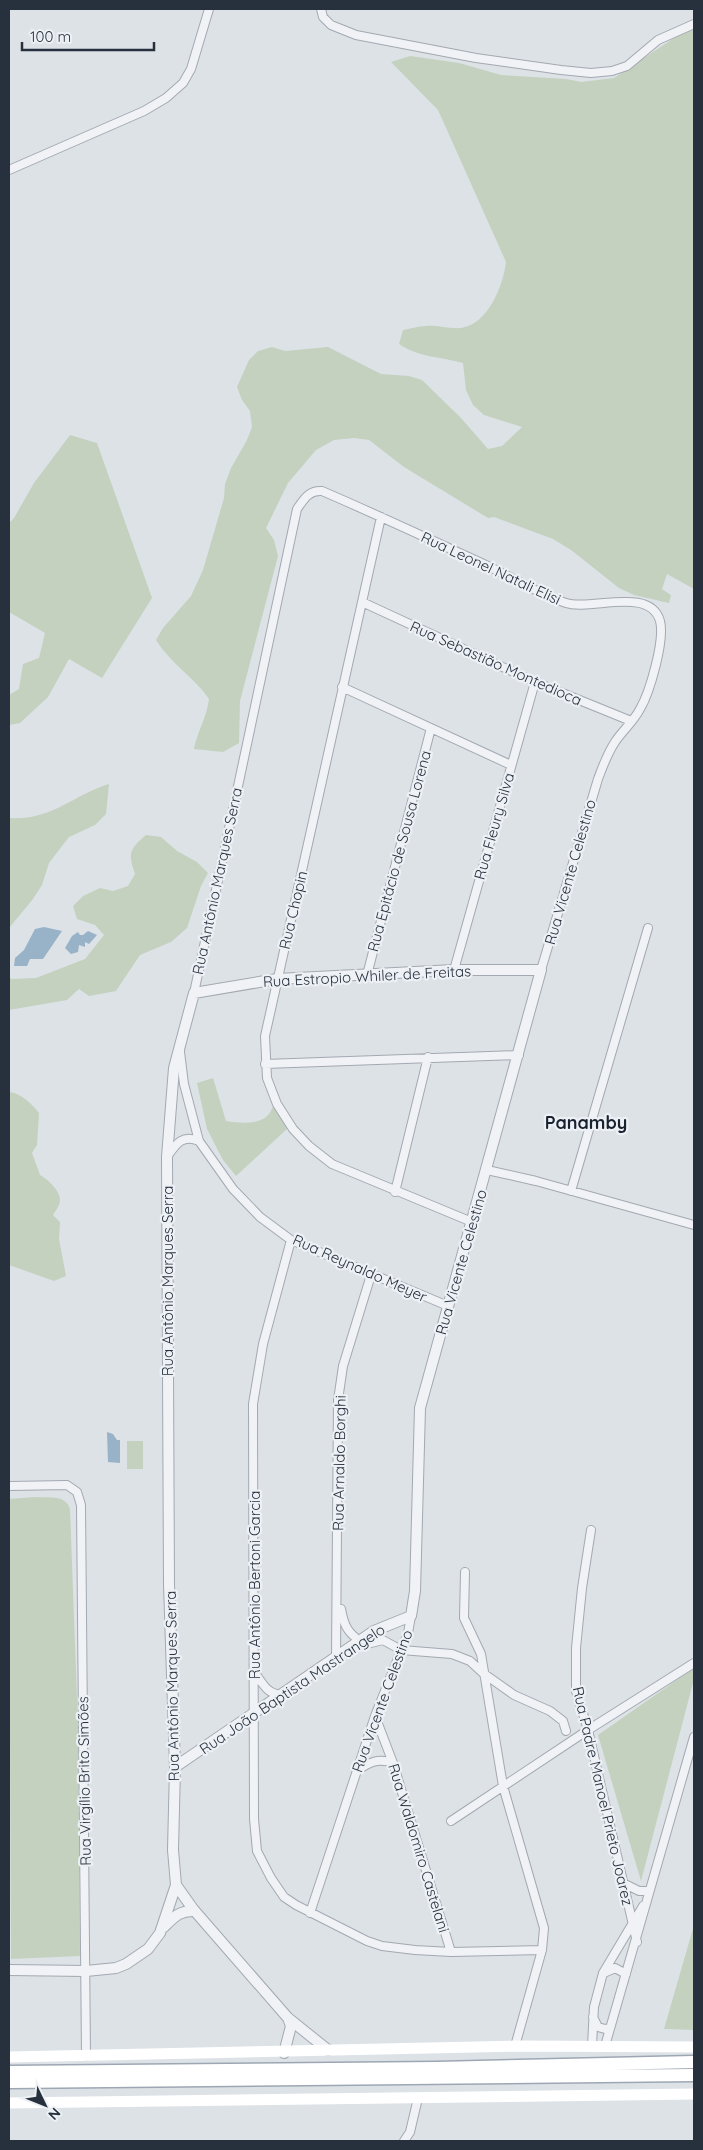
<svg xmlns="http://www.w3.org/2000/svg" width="703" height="2150" font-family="Quicksand,sans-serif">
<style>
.green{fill:#c4d1bf}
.water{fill:#98b2c8}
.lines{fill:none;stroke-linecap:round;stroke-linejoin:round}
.minor-casing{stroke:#a3a9b1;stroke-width:10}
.tertiary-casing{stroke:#a3a9b1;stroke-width:12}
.primary-casing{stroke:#9da7b3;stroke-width:15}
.minor{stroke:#f0f2f6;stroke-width:8}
.tertiary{stroke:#f0f2f6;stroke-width:10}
.secondary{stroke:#fff;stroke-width:11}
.primary{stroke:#fff;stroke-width:12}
.labels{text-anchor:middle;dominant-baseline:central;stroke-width:4.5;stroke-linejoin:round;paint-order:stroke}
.street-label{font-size:15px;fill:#27313e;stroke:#edf1f5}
.quarter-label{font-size:18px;font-weight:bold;fill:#19222f;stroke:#edf1f5}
</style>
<rect width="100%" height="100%" fill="#dde2e7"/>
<path class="green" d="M694,28V589L667,574L662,589L671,595L669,603L634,595L619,588L571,550L553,539L494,517L488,518L404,467L369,440L354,438L334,440L316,450L288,483L266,528L274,540L278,556L240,701L239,743L223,752L194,749C197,732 207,717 209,699C194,677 170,663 156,640L163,628L191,596L203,570L224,498L225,484L231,468L247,440L252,427L250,411L242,400L237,387L249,360L258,351L272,347L285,351L328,347L381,374L409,376L422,380L461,418L488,449L502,446L522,427L484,415L473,405L466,390L463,363C442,357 417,357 399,344L403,330C410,329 418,326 426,326C437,325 449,329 461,328C488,324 503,286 506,262L438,110L391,62L410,56L459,63L501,75L566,79L581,82L614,78L686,30Z
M70,435L97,443L152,598L102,678L69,659L48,697L20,723L9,725V695L19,689L23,664L39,658L45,633L9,612V523L14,518L34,483Z
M109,784L106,814L95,825L69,837L49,863L42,885L33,899L9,928V818C51,821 73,795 109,784Z
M146,835L161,837L177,851L197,862L208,873L201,886L187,928L171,942L140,955L116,991L89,996L79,989L67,1000L9,1010V974L11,979L36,978L85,959L104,935L95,925L77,919L73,906L83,896L100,888L113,891L128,886L135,874C128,854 129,849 146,835Z
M213,1078L226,1121C238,1123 258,1125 267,1116C270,1114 272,1108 274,1105L288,1128L236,1176L223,1160L207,1129L197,1083Z
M9,1092C21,1093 32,1104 39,1113L37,1145L32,1153L40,1175C47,1179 60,1190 60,1200C60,1205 56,1210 53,1215L60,1222L59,1239L66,1276L54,1281L9,1265Z
M127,1441H143V1469H127Z
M35,1497C47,1498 66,1494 70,1509L78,1726L80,1956L11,1959L9,1499Z
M694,1668V1679L641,1881L598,1735Z
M694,1925V2030L664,2029Z"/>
<path class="water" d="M44,927L62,931L43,959H30L27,966H14L15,958L24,950L35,929Z
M88,931L97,935L89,944L85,942V947L79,945L78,952L71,954L65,948L72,936L78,932L80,935H83Z
M107,1432L113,1434L117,1440H120V1463L108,1462Z"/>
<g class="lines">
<g class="minor-casing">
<path id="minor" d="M321,9L323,17L331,25L356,35L476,58L561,70L591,73L612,71L627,66L658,40L694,24
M9,170L144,111L166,98L183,83L191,69L209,9
M381,517L265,1036L267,1078L277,1104L293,1129L309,1146L332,1164L472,1222
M362,602L535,682L631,721
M342,687L511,765
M454,970L535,682
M367,975L431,728
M194,993L297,509C304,499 309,490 322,491C378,515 433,541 488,566C513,578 539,594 566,603C591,611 650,586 660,621C665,640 650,692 640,709C634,721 623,730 615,742C607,754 603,766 598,779L541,970
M180,1052L184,1084L199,1141L233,1189L260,1217L291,1240L448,1306
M265,1064L519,1055
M167,1157C176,1144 182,1134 199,1141
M487,1170L536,1181L694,1225
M571,1191L648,928
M395,1192L428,1057
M291,1240L263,1344L253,1404L254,1819L257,1851L271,1878L284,1897L296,1905L367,1941L382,1946L415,1950L451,1952L542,1950
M9,1486L67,1485L77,1492L81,1505L86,2056
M591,1530L582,1588L576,1648V1691L588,1730L637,1942
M465,1572L464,1618L481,1654L503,1786L544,1928L542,1950L515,2046
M341,1609C344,1625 347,1632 360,1641
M355,1647L383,1640L401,1650L452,1654L470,1661L483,1673L514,1695L550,1711L563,1721L566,1731
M336,1657L338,1400L343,1366L371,1275
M255,1673C263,1684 267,1694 282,1695
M375,1716L393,1763L451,1952
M357,1771C369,1762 378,1758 393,1763
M451,1821L588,1730L694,1663
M623,1883L639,1891H649
M310,1913L375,1716L408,1633L411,1616
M604,1973L615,1968L626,1974
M593,2017L598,2027L605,2029L610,2028
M592,2046L594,2007L603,1973L643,1906
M605,2046L694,1737
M404,2141L410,2132L418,2098"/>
</g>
<g class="tertiary-casing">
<path id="tertiary" d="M176,1885L193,1909L288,2018L328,2050
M164,1927C174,1917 180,1910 195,1911
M9,1970L86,1971L116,1968L126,1964L148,1949L160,1933L176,1885L173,1850L175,1767L169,1584L167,1157L174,1068L194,993L277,979L454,970H541L420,1408L415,1591L411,1616L374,1631L175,1767
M284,2053L291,2026L288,2018"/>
</g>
<g class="primary-casing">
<path id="primary" d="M9,2072L437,2068L694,2062
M9,2082L694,2075"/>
</g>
<use href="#minor" class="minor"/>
<use href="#tertiary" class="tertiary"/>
<path class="secondary" d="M9,2057L520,2046L694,2047
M9,2103L694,2094"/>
<use href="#primary" class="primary"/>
</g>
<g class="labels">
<g class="street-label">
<text transform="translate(491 568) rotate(25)">Rua Leonel Natali Elisi</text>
<text transform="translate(496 663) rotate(24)">Rua Sebastião Montedioca</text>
<text transform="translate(494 826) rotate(-74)">Rua Fleury Silva</text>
<text transform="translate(399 851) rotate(-75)">Rua Epitácio de Sousa Lorena</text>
<text transform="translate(570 872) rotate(-74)">Rua Vicente Celestino</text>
<text transform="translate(217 881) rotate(-78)">Rua Antônio Marques Serra</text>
<text transform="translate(293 910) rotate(-77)">Rua Chopin</text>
<text transform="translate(367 976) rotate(-3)">Rua Estropio Whiler de Freitas</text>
<text transform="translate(461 1262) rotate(-74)">Rua Vicente Celestino</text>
<text transform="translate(360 1268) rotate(24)">Rua Reynaldo Meyer</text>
<text transform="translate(167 1281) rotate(-90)">Rua Antônio Marques Serra</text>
<text transform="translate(339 1463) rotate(-89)">Rua Arnaldo Borghi</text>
<text transform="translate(254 1585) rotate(-90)">Rua Antônio Bertoni Garcia</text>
<text transform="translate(172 1686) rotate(-91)">Rua Antônio Marques Serra</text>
<text transform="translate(292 1689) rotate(-34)">Rua João Baptista Mastrangelo</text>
<text transform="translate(382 1701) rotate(-70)">Rua Vicente Celestino</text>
<text transform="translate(84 1781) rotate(-91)">Rua Virgílio Brito Simões</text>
<text transform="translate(603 1796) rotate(77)">Rua Padre Manoel Prieto Joarez</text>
<text transform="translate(419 1848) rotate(73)">Rua Waldomiro Castelani</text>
</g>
<g class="quarter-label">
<text x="586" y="1122">Panamby</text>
</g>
</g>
<rect width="703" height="2150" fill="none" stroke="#27313e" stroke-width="20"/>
<g transform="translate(45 2105) rotate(133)" stroke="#edf1f5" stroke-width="4" paint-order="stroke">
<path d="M0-4L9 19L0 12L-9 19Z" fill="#27313e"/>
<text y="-8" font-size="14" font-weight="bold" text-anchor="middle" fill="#27313e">N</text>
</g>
<path d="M22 42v8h132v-8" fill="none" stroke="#27313e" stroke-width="2.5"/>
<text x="30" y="42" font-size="15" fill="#27313e" stroke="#edf1f5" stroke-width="4" paint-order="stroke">100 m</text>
</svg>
